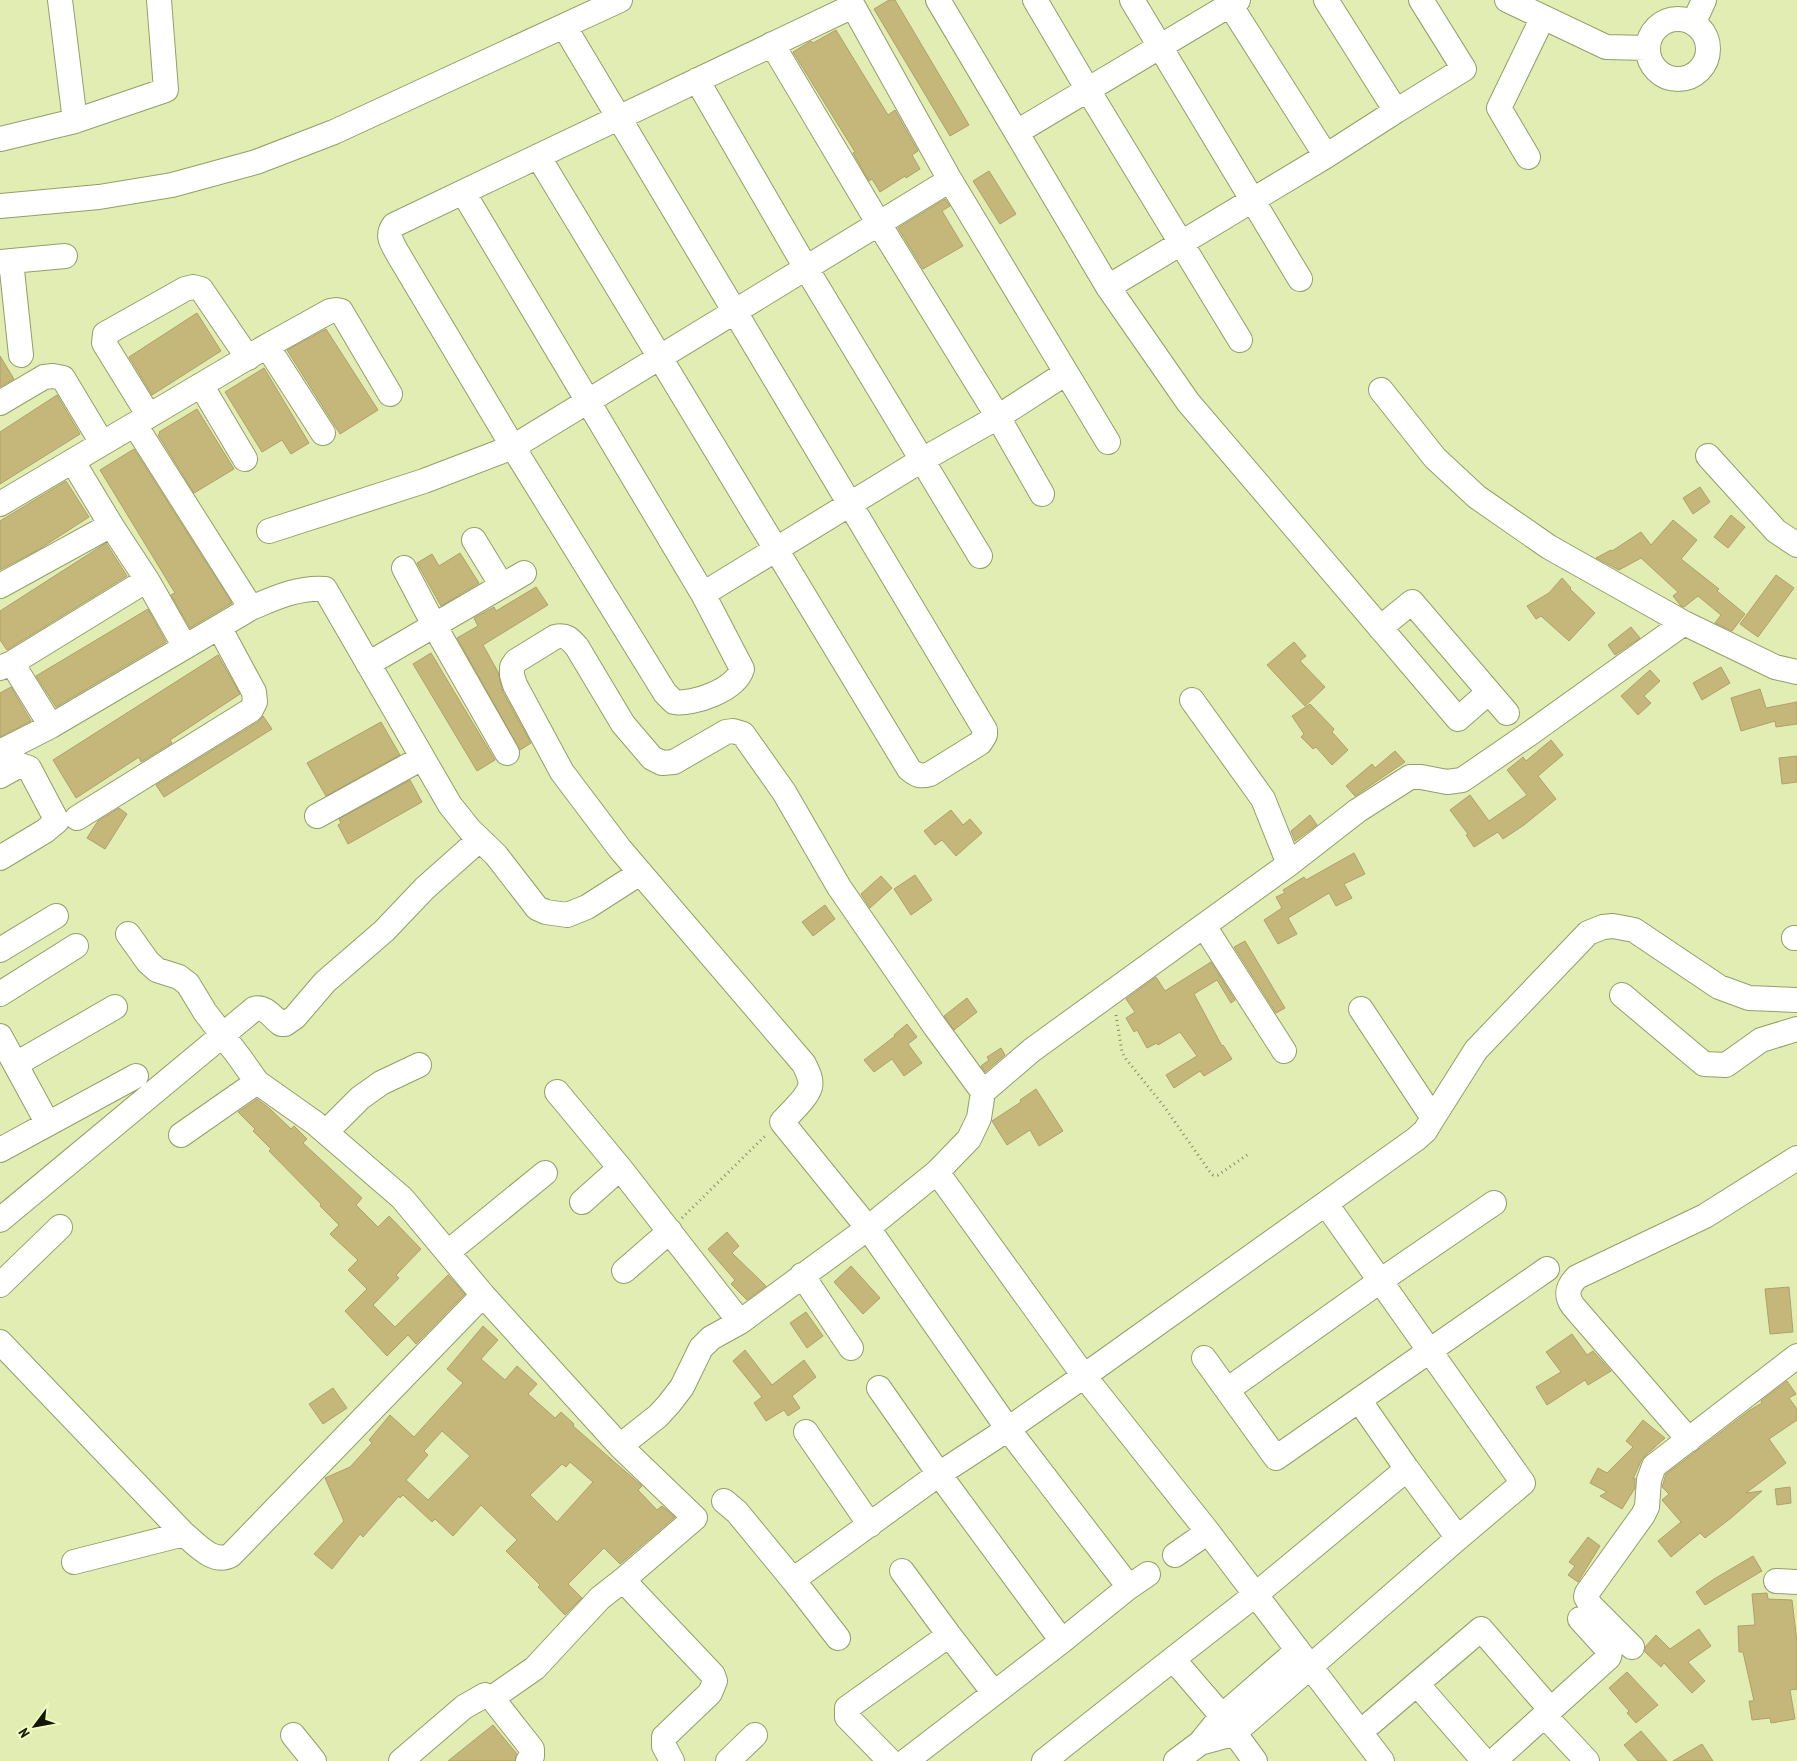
<svg xmlns="http://www.w3.org/2000/svg" width="1797" height="1761" font-family="'PT Sans Narrow',sans-serif">
<style>
.building{fill:#c5b77a;stroke:#aea169;fill-rule:evenodd}
.lines{fill:none;stroke-linecap:round;stroke-linejoin:round}
.minor-casing{stroke:#949e67;stroke-width:26}
.path{stroke:#858c63;stroke-width:3;stroke-dasharray:1 4;stroke-linecap:butt}
.minor{stroke:#fff;stroke-width:24}
</style>
<rect width="100%" height="100%" fill="#e2edb3"/>
<path class="building" d="M889,0H895L969,125L950,136L874,9Z
M836,30L888,115L895,110L918,151L912,155L920,169L906,178L905,176L880,192L872,179L869,181L853,153L855,152L793,52L811,41L813,43Z
M989,171L1016,214L1000,224L973,181Z
M945,199L950,206L942,211L963,246L923,269L898,228Z
M197,313L221,351L152,395L129,357Z
M326,329L378,410L340,434L287,350Z
M0,356L14,379L0,387Z
M264,368L309,443L291,454L282,440L262,452L225,392Z
M57,395L80,434L0,484V432Z
M197,409L234,469L194,493L158,435L160,433L159,432Z
M134,449L232,603L190,628L171,595L175,593L100,470Z
M66,481L89,517L38,550L0,570V521Z
M1700,487L1710,502L1693,514L1683,498Z
M1731,515L1745,527L1728,548L1714,537Z
M1673,520L1697,540L1681,559L1719,589L1717,591L1745,614L1732,631L1715,623L1721,615L1698,596L1684,607L1681,606L1673,596L1678,592L1641,558L1619,570L1596,558L1611,550L1612,551L1641,532L1651,545Z
M106,543L127,576L7,650L0,640V611Z
M460,553L479,583L441,606L417,563L432,554L439,566Z
M1776,575L1794,588L1758,637L1740,624Z
M1562,578L1571,588L1570,589L1595,613L1569,641L1541,616L1536,619L1527,606L1549,593Z
M536,587L548,605L483,645L498,672L503,692L531,743L520,750L457,638L478,626L474,618L494,607L496,611Z
M148,609L166,642L56,707L36,676Z
M1631,627L1640,638L1615,655L1608,645Z
M1294,642L1306,656L1300,661L1325,687L1305,706L1267,665Z
M431,653L495,760L477,771L413,664Z
M218,655L240,694L170,740L172,743L141,762L139,757L76,798L53,760Z
M1721,667L1730,683L1702,700L1693,683Z
M1650,670L1660,681L1644,696L1651,703L1638,715L1621,696Z
M11,687L31,721L0,737V693Z
M1760,689L1766,708L1797,702V724L1776,727L1775,721L1741,731L1731,698Z
M1310,704L1334,729L1332,732L1348,750L1332,765L1316,747L1313,749L1301,737L1304,734L1292,716Z
M263,716L272,729L164,797L156,785L258,722Z
M381,722L400,755L326,796L307,763Z
M1551,740L1563,755L1538,776L1556,799L1524,825L1503,839L1498,832L1474,847L1466,835L1468,834L1450,810L1470,795L1489,821L1527,795L1507,770L1523,757L1526,761Z
M1395,751L1405,762L1355,796L1346,786L1372,764L1375,768Z
M1797,756V782L1782,784L1779,758Z
M410,780L422,802L348,844L338,825L341,823L339,819Z
M119,808L127,814L105,849L87,838L98,821Z
M951,810L963,825L970,819L982,833L956,856L942,840L935,845L924,831Z
M1310,815L1317,825L1295,841L1291,831Z
M1354,853L1365,874L1344,884L1352,898L1336,906L1329,893L1288,918L1297,934L1278,944L1264,920L1282,908L1276,897L1285,893L1283,890L1304,877L1306,880Z
M915,875L932,900L911,915L894,889Z
M881,876L892,888L870,908L861,894Z
M825,905L835,919L813,936L802,922Z
M1245,941L1285,1008L1276,1013L1234,947Z
M1211,962L1235,1000L1231,1003L1217,980L1194,994L1222,1046L1223,1045L1232,1059L1204,1076L1200,1071L1174,1088L1166,1075L1197,1056L1180,1032L1158,1045L1157,1043L1147,1048L1137,1030L1134,1032L1126,1018L1135,1012L1126,999L1156,977L1165,991Z
M967,998L977,1012L954,1030L944,1016Z
M907,1024L917,1037L908,1044L922,1063L904,1076L892,1059L874,1072L864,1060L895,1036L894,1035Z
M1001,1048L1005,1055L985,1072L981,1066L989,1060L987,1057Z
M1036,1089L1063,1131L1039,1146L1030,1130L1007,1145L992,1121L1021,1102L1020,1100Z
M257,1099L269,1108L291,1129L294,1126L307,1139L303,1143L362,1198L356,1205L378,1227L389,1216L421,1249L396,1275L399,1278L373,1305L395,1327L448,1275L465,1294L416,1344L408,1335L387,1356L345,1311L367,1289L348,1270L358,1260L330,1234L339,1225L320,1206L321,1204L269,1151L271,1149L253,1131L255,1129L238,1112Z
M727,1232L739,1246L732,1253L766,1286L747,1300L731,1284L735,1280L708,1249Z
M851,1266L880,1298L863,1314L834,1282Z
M1789,1287L1793,1332L1770,1334L1765,1289Z
M806,1312L823,1336L807,1348L790,1323Z
M483,1326L498,1340L481,1359L505,1380L517,1366L537,1384L528,1394L555,1418L561,1412L574,1424L573,1426L642,1486L638,1490L657,1510L662,1506L675,1517L620,1564L604,1548L568,1584L582,1598L565,1615L538,1587L540,1585L506,1551L517,1540L481,1505L453,1536L435,1519L432,1522L403,1495L400,1498L399,1496L363,1537L360,1534L332,1569L314,1554L344,1521L325,1478L350,1467L372,1443L369,1440L390,1415L414,1437L463,1383L447,1369ZM442,1431L470,1456L428,1500L406,1480L428,1455L424,1451ZM570,1462L593,1482L557,1522L530,1495L562,1464L566,1467Z
M1572,1334L1587,1355L1593,1351L1611,1371L1588,1385L1585,1380L1547,1405L1536,1387L1561,1372L1546,1352Z
M745,1350L772,1385L804,1360L816,1377L792,1396L800,1408L788,1416L784,1410L766,1421L754,1403L762,1397L733,1361Z
M1787,1381L1796,1394L1789,1398L1797,1409V1420L1769,1439L1786,1463L1746,1493L1762,1491L1731,1518L1705,1538L1700,1533L1671,1557L1658,1541L1681,1522L1662,1500L1669,1494L1662,1487L1666,1474L1750,1410L1762,1403L1761,1401Z
M333,1388L347,1408L323,1424L309,1404Z
M1643,1420L1665,1438L1646,1455L1641,1461L1633,1479L1635,1478V1488L1622,1509L1600,1496L1607,1492L1590,1483L1598,1468L1607,1473L1633,1447L1626,1441Z
M1790,1487L1791,1503L1777,1505L1775,1489Z
M1588,1537L1600,1546L1578,1582L1568,1575L1575,1566L1569,1562Z
M1753,1556L1762,1571L1705,1605L1696,1592L1714,1579Z
M1767,1593L1768,1599L1792,1600L1797,1642V1689L1790,1690L1795,1719L1771,1723L1770,1718L1752,1720L1749,1701H1754L1743,1652H1739L1738,1626L1755,1625L1752,1594Z
M1699,1629L1711,1646L1688,1662L1705,1681L1692,1693L1664,1663L1661,1667L1645,1652V1647L1656,1635L1670,1649Z
M1627,1672L1658,1705L1636,1723L1627,1713L1629,1711L1609,1688Z
M493,1725L517,1754L515,1761H448Z
M1641,1731L1667,1761H1638L1624,1745Z
M1702,1744L1713,1761H1673Z"/>
<g class="lines">
<g class="minor-casing">
<path id="minor" d="M60,0L75,121
M938,0L1108,287L1188,402L1458,719L1489,692
M1035,0L1088,90L1240,340
M1132,0L1300,279
M1227,0L1326,156
M1507,0L1606,47L1647,48
M1648 49a30 30 0 1 1 60 0a30 30 0 1 1-60 0Z
M1694,22L1704,0
M772,44L879,224L998,417L1042,494
M697,80L806,268L980,556
M1396,111L1464,69L1421,0
M1017,132L1238,0
M0,139L75,121L166,90L159,0
M538,156L909,769C916,775 920,777 930,774L980,743L985,735V730L564,26
M1528,157L1499,108L1543,17
M463,192L703,594L742,669C736,690 693,705 674,702L665,693L513,447L398,254C392,243 386,236 394,225L853,6L950,180L1108,442
M0,206L99,197L172,185L256,162L334,132L620,0
M11,261L21,355
M0,262L65,256
M1108,287L1326,156L1396,111L1326,0
M267,346L323,433
M201,385L245,459
M1381,390L1435,458L1477,497L1549,547L1684,623
M0,403L44,377L53,376L63,378L102,443
M149,416L104,343L105,334L185,289L193,287L201,289L248,358
M135,425L251,608C275,598 298,587 325,589L450,805L470,830L496,855L537,908L546,912L567,915L587,907L640,873
M1708,456L1776,531L1797,545
M73,462L111,525L147,580
M0,504L267,346L330,311L336,310L341,311L390,394
M269,531L424,481L513,447L950,180
M474,540L502,586
M404,568L434,625L507,753
M0,586L111,525
M703,594L922,460L998,417L1066,373
M1380,628L1412,602L1507,713
M12,663L51,726
M368,664L524,573
M0,668L12,663L147,580L185,647L251,608
M1192,700L1263,799L1289,864
M0,752L51,726L185,647
M0,776L20,765L29,768L57,821L45,831L0,858
M317,816L422,758
M77,818L251,710L255,702L254,692L219,627
M1204,926L1284,1051
M128,934L148,962L157,970L179,977L188,984L205,1012L240,1058L257,1082L315,1123L402,1198L483,1295L620,1446L695,1518L623,1580L600,1598L535,1668L492,1698
M1794,938H1797
M0,950L56,916
M0,994L76,946
M1622,995L1704,1064L1726,1065L1761,1040L1797,1029
M1361,1009L1433,1118
M0,1036L48,1124
M16,1064L115,1007
M557,1092L620,1168L740,1322
M983,1092L934,1025L839,887L784,792L743,734L733,731L726,732L674,762L662,763L652,758L623,724L577,647C570,639 566,634 555,637L516,661L512,667V675L515,685L562,772L620,849L804,1064C807,1071 812,1079 810,1087C807,1098 790,1113 782,1122L868,1228L1008,1429L1129,1587L1148,1574
M326,1132L360,1098L381,1083L419,1065
M181,1135L257,1082
M0,1150L136,1076
M937,1172L1084,1376L1208,1532L1382,1761
M582,1202L620,1168
M0,1220L254,1009C265,1005 273,1018 281,1024H285L295,1017L325,982L384,931L425,888L479,840
M448,1252L545,1173
M624,1271L670,1231
M802,1275L851,1348
M0,1285L60,1227
M0,1342L184,1534C197,1545 214,1565 231,1555L483,1295
M1204,1358L1276,1458L1359,1400
M879,1388L939,1474L1062,1641L1129,1587
M1227,1390L1380,1281L1494,1203
M806,1432L870,1525
M1689,1440L1573,1306C1565,1295 1568,1286 1577,1277L1705,1216L1797,1158
M620,1446L658,1416L669,1404L682,1387L701,1348L711,1338L740,1322L868,1228L937,1172L969,1139L979,1118L983,1092L1032,1050L1289,864L1357,811L1410,777H1421L1447,782L1462,780L1529,734L1684,623L1775,667L1797,672
M1407,1469L1359,1400L1547,1269
M724,1501L737,1512L793,1580L939,1474L1008,1429L1084,1376L1416,1139L1425,1131L1433,1118L1476,1050L1588,933L1603,927L1613,926L1634,930L1719,987L1749,998L1797,1000
M1175,1555L1208,1532
M74,1562L184,1534
M902,1571L949,1635L994,1693
M623,1580L713,1675L715,1681L710,1693L664,1737V1746L672,1761
M793,1580L838,1638
M1776,1581L1797,1582
M1632,1647L1591,1606L1586,1597L1587,1593L1643,1515L1647,1507L1649,1480L1654,1466L1797,1356
M1417,1684L1484,1761
M1545,1716L1587,1761
M1371,1723L1481,1629L1551,1710
M293,1735L314,1761
M1200,1743L1233,1734L1458,1538
M401,1761L464,1707L485,1695L492,1698L532,1749V1756L528,1761
M728,1761L755,1735
M890,1761L847,1717V1708L949,1635
M906,1761L1062,1641
M1044,1761L1173,1659
M1176,1761L1200,1743L1222,1716L1298,1650
M1255,1761L1222,1716L1173,1659L1255,1595L1407,1469L1458,1538L1523,1483L1326,1204
M1494,1761L1609,1657L1610,1652L1580,1619"/>
</g>
<path class="path" d="M1116,1015L1122,1052L1126,1059L1163,1105L1210,1172L1213,1175H1218L1250,1153
M682,1218L767,1134"/>
<use href="#minor" class="minor"/>
</g>
<g transform="translate(35 1726) rotate(238)" stroke="#effbc0" stroke-width="4" paint-order="stroke">
<path d="M0-4L9 19L0 12L-9 19Z" fill="#131602"/>
<text y="-8" font-size="14" font-weight="bold" text-anchor="middle" fill="#131602">N</text>
</g>
</svg>
